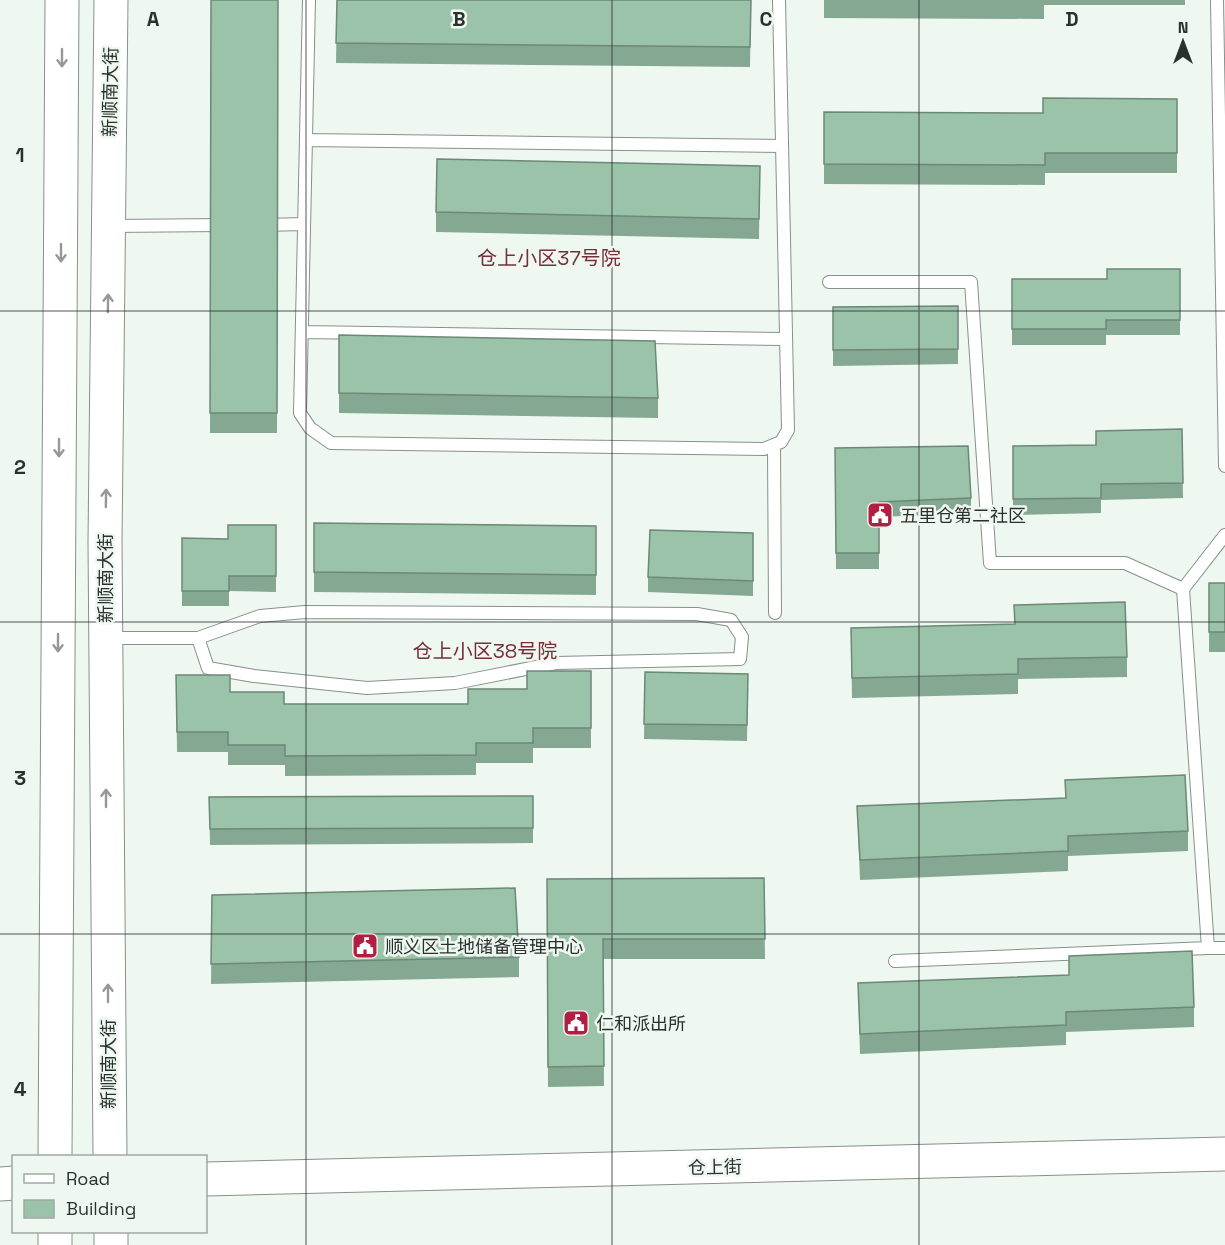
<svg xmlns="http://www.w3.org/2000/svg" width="1225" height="1245" font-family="'Space Grotesk','Noto Sans SC',sans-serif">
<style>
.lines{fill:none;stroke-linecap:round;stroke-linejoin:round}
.lane-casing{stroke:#87908a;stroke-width:14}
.secondary-casing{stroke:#87908a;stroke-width:35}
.lane{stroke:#fff;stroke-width:12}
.secondary{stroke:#fff;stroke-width:33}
.wall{fill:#85a892}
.building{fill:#9bc3aa;stroke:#6c8877;stroke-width:1.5}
.oneway{stroke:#969896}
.grid{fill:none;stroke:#2c302d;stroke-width:1.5;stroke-opacity:0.55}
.labels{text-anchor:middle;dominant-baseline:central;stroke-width:5;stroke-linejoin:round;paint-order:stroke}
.street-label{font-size:18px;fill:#2c302d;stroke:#eef8f1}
.poi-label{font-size:18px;fill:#2c302d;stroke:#eef8f1;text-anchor:start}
.neighbourhood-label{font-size:20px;fill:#762f39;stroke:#eef8f1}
.grid-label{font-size:20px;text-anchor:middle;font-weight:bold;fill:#2c302d;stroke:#eef8f1;stroke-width:5;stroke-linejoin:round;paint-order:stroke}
</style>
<rect width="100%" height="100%" fill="#eef8f1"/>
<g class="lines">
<g class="lane-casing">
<path id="lane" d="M309,0L300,413L310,428L331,443L764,449L781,442L788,430L779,0
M1217,0L1225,466
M306,140L782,146
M263,225L304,224
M110,226L224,225
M829,282H971L990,563H1125L1183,589
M302,332L786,339
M774,445L775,613
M1225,535L1183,589L1208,948H1225
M107,638H198L260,616L305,612L697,614L731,620L742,637L740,659L556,663L455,683L367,688L254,676L208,668L198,638
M895,961L1208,948"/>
</g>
<g class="secondary-casing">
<path id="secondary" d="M55,1156L62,0
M110,1156L105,542L111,0
M206,1179L1225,1154
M0,1184L14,1183
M55,1232V1245
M111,1232V1245"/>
</g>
<use href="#lane" class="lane"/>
<use href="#secondary" class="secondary"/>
</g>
<path class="wall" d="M211,0H278L277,433H210Z
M337,0H751L750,67L336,63Z
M824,0H1185V5H1044V19L824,18Z
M1177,99V173H1045V185L824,184V112L1043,113Z
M760,166L759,239L436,232V212Z
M1180,269V335H1106V345H1012V279H1107Z
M958,306V364L833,366V307Z
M339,335L658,398V418L339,413Z
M1182,429L1183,498L1101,500V513L1013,515V446L1096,445Z
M835,448L971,498V513L879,517V569H836Z
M314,523L596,526V595L314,592Z
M276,525V592L229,591V606H182V538L228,539Z
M753,533V596L648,592V577Z
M1209,583H1225V652H1209Z
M851,628L1127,657V677L1018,679V694L852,698Z
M591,671V748H533V763H476V775L285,776V765H228V752H177L176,675L230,692L284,704H468Z
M645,672L748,674L747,741L644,739Z
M1065,780L1188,831V851L1068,856V871L860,880L857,806L1065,798Z
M533,796V843L210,845L209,797Z
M764,878L765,959H603L604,1086L548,1087L547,879Z
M212,895L519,957V977L211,984Z
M1069,956L1194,1007V1027L1066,1032V1045L860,1054L858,983L1069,975Z"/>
<path class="building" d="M211,0H278L277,413H210Z
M337,0H751L750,47L336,43Z
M1043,98L1177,99V153H1045V165L824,164V112L1043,113Z
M437,159L760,166L759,219L436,212Z
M1107,269H1180V320H1106V329H1012V279H1107Z
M958,306V349L833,350V307Z
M339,335L655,341L658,398L339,393Z
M1182,429L1183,483L1101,484V498L1013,499V446L1096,445V431Z
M968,446L971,498L879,502V553H836L835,448Z
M314,523L596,526V575L314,572Z
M228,525H276V576H229V591H182V538L228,539Z
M650,530L753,533V581L648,577Z
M1209,583H1225V632H1209Z
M1125,602L1127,657L1018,659V674L852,678L851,628L1015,624L1014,605Z
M527,671H591V728H533V743H476V755L285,756V745H228V732H177L176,675H230V692H284V704H468V689H527Z
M645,672L748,674L747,725L644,724Z
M1185,775L1188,831L1068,836V851L860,860L857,806L1066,798L1065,780Z
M533,796V828L210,829L209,797Z
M764,878L765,939H603L604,1066L548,1067L547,879Z
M515,888L519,957L211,964L212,895Z
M1192,951L1194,1007L1066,1012V1025L860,1034L858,983L1069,975V956Z"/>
<defs><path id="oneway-shaft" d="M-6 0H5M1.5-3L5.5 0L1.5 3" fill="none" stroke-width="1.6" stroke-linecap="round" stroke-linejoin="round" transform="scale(1.5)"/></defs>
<g class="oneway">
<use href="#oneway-shaft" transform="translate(62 58) rotate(90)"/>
<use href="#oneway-shaft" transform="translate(61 253) rotate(90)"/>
<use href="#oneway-shaft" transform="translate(108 303) rotate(-89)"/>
<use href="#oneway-shaft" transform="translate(59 448) rotate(90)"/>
<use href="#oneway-shaft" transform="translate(106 498) rotate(-89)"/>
<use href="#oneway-shaft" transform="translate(58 643) rotate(90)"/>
<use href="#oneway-shaft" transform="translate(106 798) rotate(-90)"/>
<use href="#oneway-shaft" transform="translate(108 993) rotate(-90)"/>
</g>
<path class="grid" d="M306,0V1245M612,0V1245M919,0V1245M0,311H1225M0,622H1225M0,934H1225"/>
<defs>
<g id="civic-square" transform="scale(1.35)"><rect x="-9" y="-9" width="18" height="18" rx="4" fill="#b11e42" stroke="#eef8f1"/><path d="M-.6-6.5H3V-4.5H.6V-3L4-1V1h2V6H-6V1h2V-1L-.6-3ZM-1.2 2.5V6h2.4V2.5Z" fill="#fff"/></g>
</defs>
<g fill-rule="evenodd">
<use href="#civic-square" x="880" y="515"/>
<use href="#civic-square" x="365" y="946"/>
<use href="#civic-square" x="576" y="1023"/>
</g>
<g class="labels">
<g class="street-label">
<text transform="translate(110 92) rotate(-89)">新顺南大街</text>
<text transform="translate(105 578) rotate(-90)">新顺南大街</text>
<text transform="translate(108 1064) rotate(-90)">新顺南大街</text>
<text transform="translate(715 1167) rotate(-1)">仓上街</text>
</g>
<g class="poi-label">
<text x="900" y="515">五里仓第二社区</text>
<text x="385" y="946">顺义区土地储备管理中心</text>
<text x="596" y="1023">仁和派出所</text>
</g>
<g class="neighbourhood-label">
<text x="549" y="258">仓上小区37号院</text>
<text x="485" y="651">仓上小区38号院</text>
</g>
</g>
<g class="grid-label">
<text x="153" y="26">A</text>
<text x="459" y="26">B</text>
<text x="766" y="26">C</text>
<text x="1072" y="26">D</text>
<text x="20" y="162">1</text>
<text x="20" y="474">2</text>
<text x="20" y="785">3</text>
<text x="20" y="1096">4</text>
</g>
<rect x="12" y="1155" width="195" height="78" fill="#eef8f1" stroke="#a0a8a3" stroke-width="1.5"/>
<rect x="24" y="1174" width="30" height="9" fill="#ffffff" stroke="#a0a8a3" stroke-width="1.5"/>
<text x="66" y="1185" font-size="18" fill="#2c302d">Road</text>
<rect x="24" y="1200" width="30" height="18" fill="#9bc3aa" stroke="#a0a8a3" stroke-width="1.5"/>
<text x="66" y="1215" font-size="18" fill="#2c302d">Building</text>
<g transform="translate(1183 42)" stroke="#eef8f1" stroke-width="4.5" paint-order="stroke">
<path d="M0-4.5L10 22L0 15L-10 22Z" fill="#2c302d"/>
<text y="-9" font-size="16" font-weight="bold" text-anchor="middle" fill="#2c302d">N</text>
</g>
</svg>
